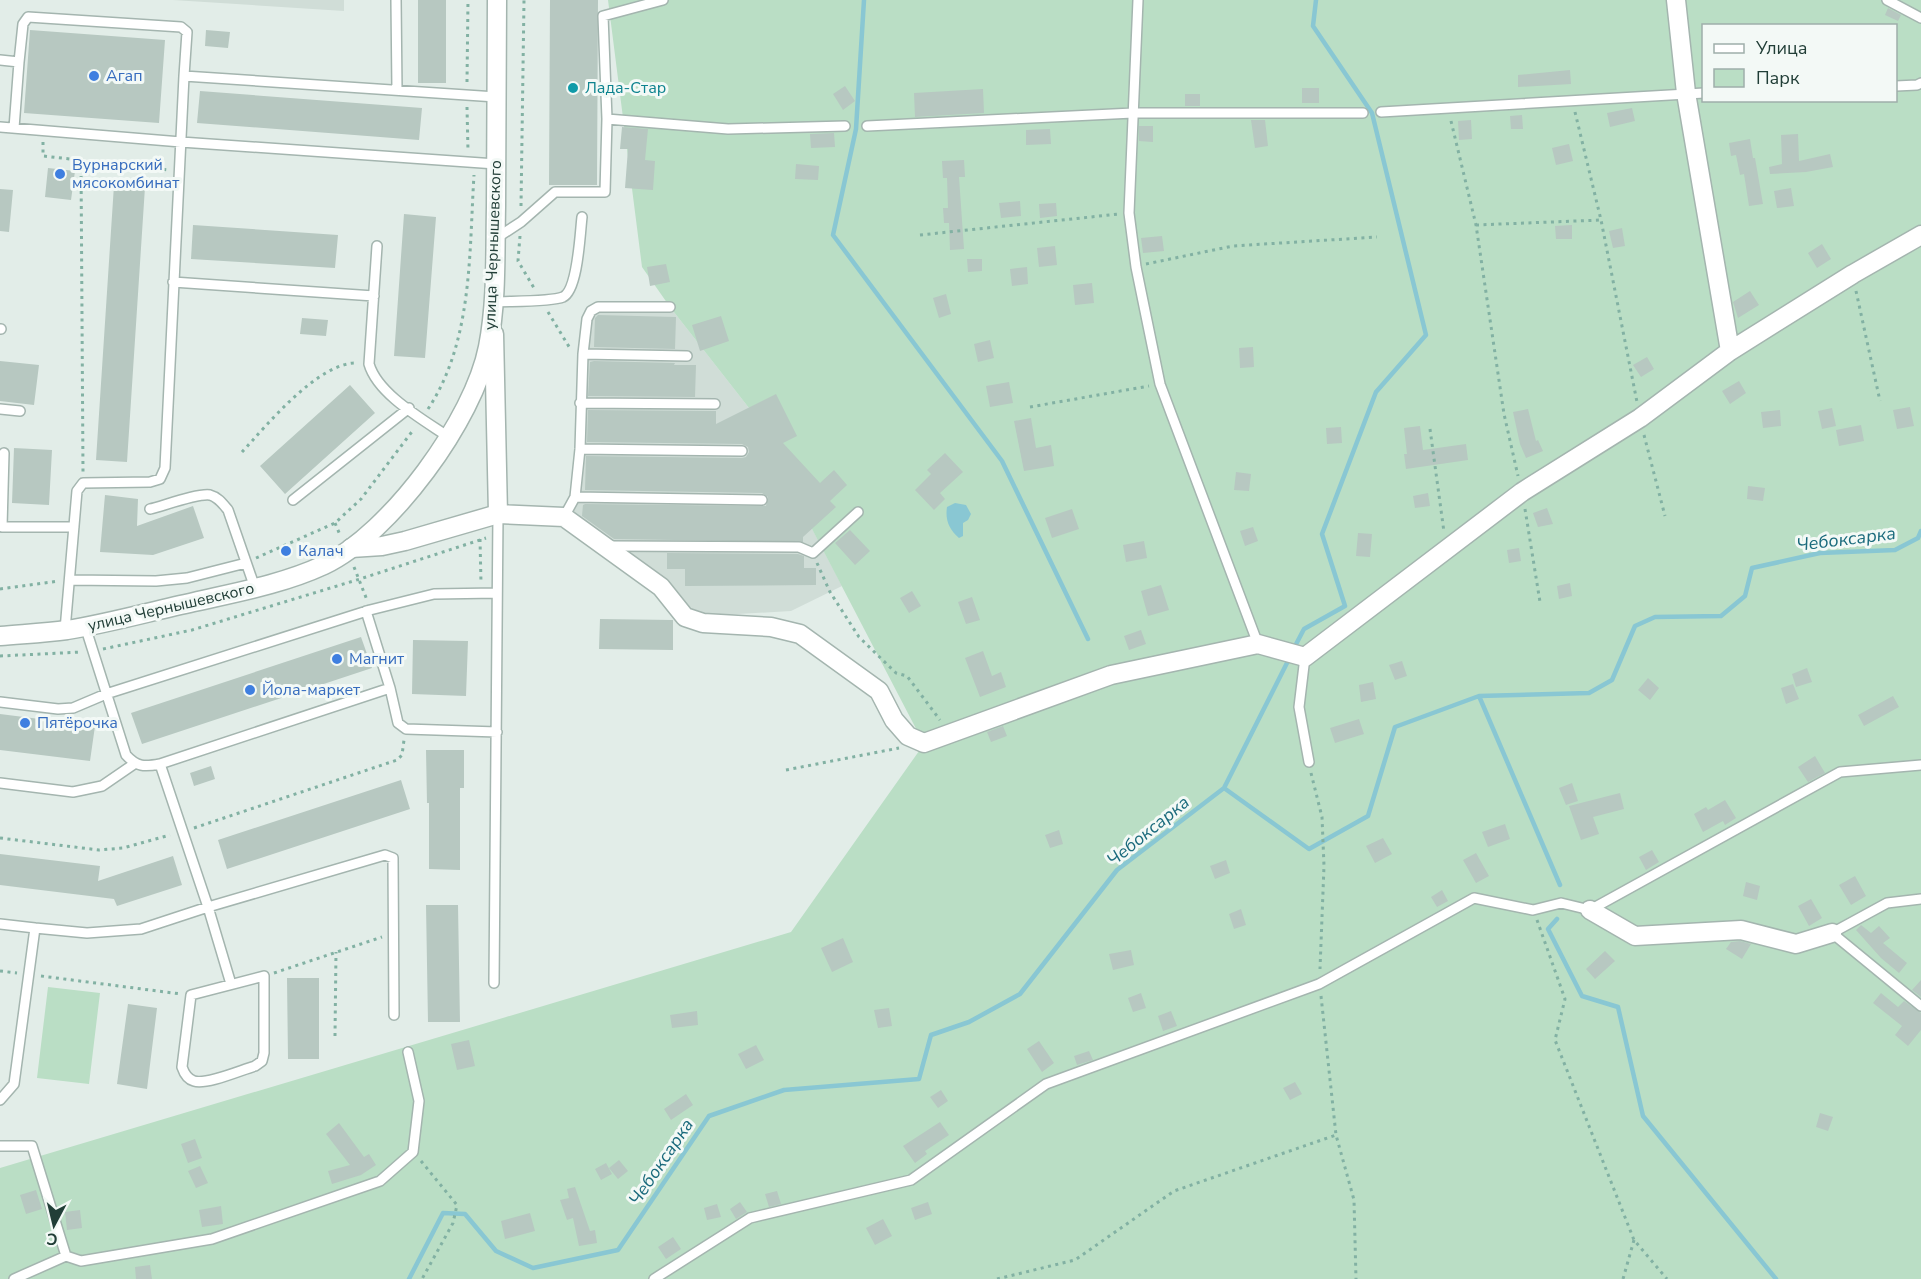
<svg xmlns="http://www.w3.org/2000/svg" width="1921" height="1279" font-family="'Nunito Sans',sans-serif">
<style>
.built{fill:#d0ddd7}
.green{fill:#badec5;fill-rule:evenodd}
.water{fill:#89c7d3}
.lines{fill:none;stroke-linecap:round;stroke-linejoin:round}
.stream{stroke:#89c7d3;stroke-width:4.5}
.building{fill:#b7c8c1}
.service-casing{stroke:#a4b5af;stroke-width:12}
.minor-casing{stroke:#a4b5af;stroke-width:21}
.tertiary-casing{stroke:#a4b5af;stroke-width:21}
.path{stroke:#82b1a3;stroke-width:3;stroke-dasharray:3 4.5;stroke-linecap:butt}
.service{stroke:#fff;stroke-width:9}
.minor{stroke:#fff;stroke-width:18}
.tertiary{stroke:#fff;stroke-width:18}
.shop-dot{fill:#3f7fe0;stroke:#f3f9f6;stroke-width:2}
.culture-dot{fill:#0f9aa8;stroke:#f3f9f6;stroke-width:2}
.labels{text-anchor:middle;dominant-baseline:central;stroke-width:6;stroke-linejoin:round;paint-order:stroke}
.shop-label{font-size:16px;fill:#366cbe;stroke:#f3f9f6;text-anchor:start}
.culture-label{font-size:16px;fill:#0d838f;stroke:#f3f9f6;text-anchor:start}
.street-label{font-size:16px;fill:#213e37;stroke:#f3f9f6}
.water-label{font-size:18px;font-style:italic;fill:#1a6a7c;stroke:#f3f9f6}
</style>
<rect width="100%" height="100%" fill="#e2ede8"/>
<path class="built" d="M173,0H344V11Z
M670,307L749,408L842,586L791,611L685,617L564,517L575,497L591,311Z"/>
<path class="green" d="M608,0H1921V1279H0V1168L791,932L924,744L749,408L670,307L642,267ZM1704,26H1896V100H1704Z
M48,987L100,993L89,1084L37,1078Z"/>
<path class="water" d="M955,503L966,505L971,514L968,520L963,523V536L959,538C949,529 945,520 947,507Z"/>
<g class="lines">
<path class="stream" d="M864,0L856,129L833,235L1002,461L1088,639
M1293,650L1304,629L1345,606L1322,534L1376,392L1426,335L1372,113L1313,26L1316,0
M1479,696L1560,885
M1224,788L1290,657
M1557,919L1548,929L1582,996L1618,1007L1643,1116L1776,1279
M409,1279L443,1213L465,1214L496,1251L533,1268L618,1250L709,1116L784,1090L919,1079L931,1035L969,1022L1020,994L1117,870L1224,788L1309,849L1368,816L1395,727L1479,696L1589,693L1612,680L1635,626L1655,617L1721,616L1745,596L1752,568L1820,553L1895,550L1918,538L1921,531"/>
</g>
<path class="building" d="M418,0H446V83H418Z
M550,0H598L597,185H549Z
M1888,8L1901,15L1898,21L1885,15Z
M30,30L165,40L159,123L24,113Z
M206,30L230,32L228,48L205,46Z
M1570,70L1571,84L1518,87V75Z
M845,86L855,101L843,110L833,94Z
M1302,88H1319V103H1302Z
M983,89L984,113L915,117L914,93Z
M200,91L422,108L419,140L197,123Z
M1185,94H1200V106H1185Z
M1632,108L1635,121L1610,127L1607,113Z
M1522,115L1523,129H1511L1510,116Z
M1251,120H1265L1268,146L1255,148Z
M1471,120L1472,139L1459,140L1458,121Z
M1139,126H1153V142L1139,141Z
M622,127L648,129L645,160L655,161L653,190L625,188L628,149H620Z
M1050,129L1051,144L1026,145V130Z
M834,133L835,147L811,148L810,134Z
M1798,134L1799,161L1830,154L1833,167L1806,172L1770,174L1769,167L1782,164L1781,135Z
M1750,139L1753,158H1755L1763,204L1749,206L1744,174L1740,175L1736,155L1731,156L1729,143Z
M1569,144L1573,161L1556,165L1552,148Z
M964,160L965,177H959L964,249L950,250L949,223H944L943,208H948L947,178H943L942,161Z
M796,164L819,166L818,180L795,179Z
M48,168L75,171L71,200L45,197Z
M114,185L145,187L127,462L96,460Z
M1791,188L1794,206L1777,208L1774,191Z
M0,189L13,190L9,232L0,231Z
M1020,201L1021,216L1001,218L999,203Z
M1056,203L1057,216L1040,218L1039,204Z
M404,214L436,217L425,358L394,356Z
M193,225L338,235L335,268L191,259Z
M1572,225V239H1556L1555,226Z
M1622,228L1625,246L1613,248L1609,231Z
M1162,236L1164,251L1143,253L1141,238Z
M1822,244L1831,259L1817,268L1808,253Z
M1055,246L1057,265L1039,267L1037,248Z
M967,259H982V271L968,272Z
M666,264L670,282L650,286L647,267Z
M1027,267L1028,284L1012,286L1010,269Z
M1092,283L1094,303L1075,305L1073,285Z
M1750,291L1759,305L1738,318L1733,302Z
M946,294L951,314L939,318L933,298Z
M598,315L676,317L675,349L594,347L595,318Z
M721,316L729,341L700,351L692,325Z
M302,318L328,320L326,336L300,334Z
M990,340L994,358L978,362L974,344Z
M1253,347L1254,367L1240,368L1239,348Z
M1647,357L1654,369L1641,377L1633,365Z
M0,361L39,365L34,405L0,401Z
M594,361L675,363L674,365H696L695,397L588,396L590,362Z
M1739,381L1746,393L1730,404L1722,391Z
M1009,382L1013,403L990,407L986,386Z
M350,385L375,413L285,494L260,466Z
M776,394L797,436L783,443L820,483L834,470L847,485L830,501L836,507L803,537V542L614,539L582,516L583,505L585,504L766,506L768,497L762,493L585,490L586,456L742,458L746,457L749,452L748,447L742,444L587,442L588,410L716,411V424Z
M1910,407L1914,426L1897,429L1893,410Z
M1832,408L1836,426L1822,429L1818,411Z
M1528,409L1536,441L1538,440L1543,451L1526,458L1520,444L1513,412Z
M1780,410L1781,426L1763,428L1761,412Z
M1031,418L1036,448L1051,445L1054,466L1024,471L1014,421Z
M1861,425L1864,441L1839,446L1836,430Z
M1420,426L1423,450L1466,444L1468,460L1406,469L1404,454H1407L1404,428Z
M1341,427L1342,443L1327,444L1326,428Z
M14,448L52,450L49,505L12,503Z
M945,453L963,472L940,493L945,499L934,510L915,490L931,474L927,470Z
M1236,472L1251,474L1249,491L1234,490Z
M1748,486L1765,488L1763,501L1747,499Z
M1428,493L1430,506L1415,508L1413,496Z
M105,495L138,499L137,526L193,506L204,538L153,555L100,552Z
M1547,508L1553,524L1538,527L1533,513Z
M1072,509L1079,529L1052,538L1045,518Z
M1253,527L1258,541L1245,546L1240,531Z
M850,530L870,551L855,565L835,543Z
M1358,533L1372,534L1370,557L1356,556Z
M1144,541L1147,558L1126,562L1123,545Z
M1519,548L1521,561L1509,563L1507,550Z
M667,553L798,554L804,556V568H816V585L685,586V569H667Z
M1570,583L1572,596L1559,599L1557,586Z
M1161,585L1169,610L1148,616L1141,591Z
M912,591L921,606L909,613L900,598Z
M972,597L980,620L966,624L958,602Z
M600,619L673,620V650L599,649Z
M1141,630L1146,644L1129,650L1124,636Z
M361,637L372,668L142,744L131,713Z
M413,640L468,641L466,696L412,694Z
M983,651L992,676L1001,672L1006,687L980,697L965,658Z
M1402,661L1407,676L1395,680L1389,665Z
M1807,668L1812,682L1796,687L1792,674Z
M1648,678L1659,688L1650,700L1638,690Z
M1373,682L1376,699L1361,702L1359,685Z
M1793,684L1799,699L1786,704L1781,688Z
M1893,696L1899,707L1864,726L1858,715Z
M0,714L95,726L90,761L0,750Z
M1359,719L1364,734L1335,743L1330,728Z
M1003,726L1007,736L991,742L987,732Z
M426,750H464V788H460V870L429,869V803H427Z
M1815,756L1825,773L1808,782L1798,767Z
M211,766L215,779L194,786L190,773Z
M401,780L410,809L227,869L218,840Z
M1572,783L1578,801L1566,805L1559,788Z
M1620,793L1624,809L1593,817L1599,834L1581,840L1569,806Z
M1725,800L1736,818L1725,825L1723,821L1703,832L1694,814L1706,807L1708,810Z
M1505,824L1510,839L1488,847L1482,832Z
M1059,830L1063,844L1050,848L1045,835Z
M1383,838L1392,854L1375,863L1366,846Z
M1652,850L1659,862L1646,870L1639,857Z
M1476,853L1489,876L1476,883L1463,860Z
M0,854L100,866L98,881L173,856L182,885L117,906L114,899L0,885Z
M1226,860L1230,873L1215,879L1210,866Z
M1855,876L1866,896L1851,905L1839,885Z
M1746,882L1760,886L1757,900L1743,896Z
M1442,890L1448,901L1437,907L1431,897Z
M1811,899L1822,918L1809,926L1798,906Z
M426,905H458L460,1022H428Z
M1241,909L1246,925L1234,929L1229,914Z
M1861,925L1871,933L1879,926L1890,938L1883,943L1907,963L1899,973L1881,958L1856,930Z
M843,938L853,962L832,972L821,948Z
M1740,941L1751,944L1742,959L1726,949L1731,942Z
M1131,950L1134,965L1113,970L1109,954Z
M1605,951L1615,961L1595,979L1586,969Z
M287,978H319V1059H288Z
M1921,980V997L1912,990Z
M1141,993L1146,1008L1133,1012L1128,998Z
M1881,993L1898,1007L1904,1001L1921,1013V1030L1908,1046L1895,1035L1902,1026L1873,1003Z
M128,1004L157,1008L147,1089L117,1084Z
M889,1008L892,1026L878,1028L874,1010Z
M697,1011L698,1025L672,1028L670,1015Z
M1171,1011L1177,1026L1163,1031L1158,1016Z
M469,1040L475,1066L457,1070L451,1044Z
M1039,1041L1054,1063L1042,1072L1027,1049Z
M756,1045L764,1060L746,1069L738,1054Z
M1089,1051L1093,1060L1077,1065L1074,1056Z
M1295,1082L1302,1094L1290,1100L1283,1088Z
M941,1090L948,1101L938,1108L930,1097Z
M686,1094L693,1105L671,1120L664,1109Z
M1820,1113L1833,1117L1828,1131L1816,1127Z
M940,1122L949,1135L925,1151L927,1154L915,1163L903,1146Z
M339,1123L364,1157L369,1154L376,1165L361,1175L332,1184L328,1171L350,1165L326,1134Z
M195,1139L202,1158L188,1163L181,1144Z
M619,1160L628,1171L618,1179L609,1168Z
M606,1163L612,1174L601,1180L595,1169Z
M200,1166L208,1183L196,1188L188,1171Z
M575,1187L590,1231L595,1230L597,1243L579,1246L573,1218L567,1220L560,1200L569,1198L567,1189Z
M36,1190L42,1209L26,1214L20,1195Z
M777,1191L781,1204L769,1207L765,1194Z
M740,1202L747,1212L736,1219L730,1209Z
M928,1202L932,1214L915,1220L911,1208Z
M717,1204L721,1217L707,1220L704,1208Z
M221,1206L223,1224L202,1227L199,1210Z
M80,1210L82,1228L67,1230L65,1212Z
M530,1213L535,1231L505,1239L501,1221Z
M883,1219L892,1236L875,1245L866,1228Z
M673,1237L681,1249L666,1259L658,1247Z
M150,1265L152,1279H136L135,1267Z"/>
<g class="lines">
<g class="service-casing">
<path id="service" d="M396,0L397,90
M1138,0L1129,213L1136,267L1160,384L1258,644
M1887,0L1921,18
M0,60L19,62L14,128
M19,62L23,24L28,17L181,27L187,32L184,76
M1896,86L1917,85L1921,83
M1381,112L1704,93
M607,119L728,129L845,126
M867,126L1133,113H1363
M0,127L181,142L496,164
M495,239L521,222L555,192H605L607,119L603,16L663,0
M377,246L369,364C378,395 424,420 450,438
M173,282L374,296
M494,302C509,301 551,302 563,297C578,290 580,233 582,217
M0,329H1
M583,354L687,356
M580,403L715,404
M0,409L20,411
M580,449L742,451
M4,453L2,527H74
M575,497L762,500
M293,500L409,408
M150,509C163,506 198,493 210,495C218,497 223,504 228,510L255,588
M564,517L575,497L580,449L583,354L587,319L591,311L598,307H670
M609,546L799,547L813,553L858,512
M70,580L156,581L187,578L246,563
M85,626L126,755C137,767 144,767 160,764L208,907L231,984
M65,630L77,491L83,483L150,482L160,479L165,468L184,76L496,97
M1305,657L1299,707L1309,762
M390,688L398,723L406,729L497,732
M0,702L58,709L73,708L106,694L370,610L434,594L497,593
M160,764L390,688L366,611
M0,783L73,792L102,786L134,764
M1921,899L1887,903L1832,933L1921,1006
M0,924L35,928L14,1084L0,1100
M35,928L87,933L141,929L208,907L385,855L393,858L394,1015
M264,976V1053L262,1061L255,1066C241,1070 207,1085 194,1081C187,1079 184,1073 182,1067L191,995Z
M494,983L498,514
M0,1146H32L66,1256L81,1261L212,1239L380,1181L413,1152L419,1101L408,1052
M14,1279L66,1256
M654,1279L750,1218L911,1180L1046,1084L1319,984L1474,898L1533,910L1561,903L1590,910L1840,772L1921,765"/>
</g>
<g class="minor-casing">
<path id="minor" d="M1676,0L1686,93L1730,351
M494,334L498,514
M351,548L382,546L405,541L498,514L564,517L661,587L685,617L703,623L771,627L800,634L879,691L894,720L908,736L924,743L1111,675L1258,644L1305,657L1522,492L1640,418L1730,351L1853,274L1921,235
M1590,910L1635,936L1741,930L1796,944L1832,933"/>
</g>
<g class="tertiary-casing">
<path id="tertiary" d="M0,636C22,634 45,633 67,630C110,623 152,611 194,602C238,592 283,584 324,565C391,533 474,419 488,347C497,301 495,254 496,207C496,138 497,69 497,0"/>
</g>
<path class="path" d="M467,82L468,0
M467,107L468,151
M1575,112L1601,220L1637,402
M1451,121L1476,225L1504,414L1518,476
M43,142V156L169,170
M81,161L83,472
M521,206L524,0
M1476,225L1601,220
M920,235L1119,214
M520,236L518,261L534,288
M1146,264L1233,246L1377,237
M1856,291L1880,401
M548,312L571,350
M1030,407L1149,386
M428,409C473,341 469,253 474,175
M1430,429L1444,532
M1644,435L1665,516
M242,452C267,425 319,361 358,363
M1525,509L1540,602
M335,523L340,535
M480,539L481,583
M256,558L335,523L361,499L414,429
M817,563L830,592L859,637L896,673L907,676L940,720
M354,567L367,600
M0,589L59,581
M103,649L192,630L360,579L486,538
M0,656L82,652
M786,770L899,748
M1311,773L1322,817L1324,866L1320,969
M194,828L397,760L402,755L404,740
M0,838L99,850L123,848L170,835
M1537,920L1565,999L1555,1040L1634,1240L1667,1279
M0,971L17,973
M274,973L382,937
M41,976L181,994
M1321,996L1336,1135L1354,1200L1356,1279
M335,1036L336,952
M421,1161L457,1205L453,1223L422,1279
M997,1279L1075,1260L1174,1191L1336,1135
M1623,1279L1634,1240"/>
<use href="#service" class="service"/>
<use href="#minor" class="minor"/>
<use href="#tertiary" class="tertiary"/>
</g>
<g class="shop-dot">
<circle cx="94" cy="76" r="6"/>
<circle cx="60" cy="174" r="6"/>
<circle cx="286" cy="551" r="6"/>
<circle cx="337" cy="659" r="6"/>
<circle cx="250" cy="690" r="6"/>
<circle cx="25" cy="723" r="6"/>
</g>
<circle class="culture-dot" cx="573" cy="88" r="6"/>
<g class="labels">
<g class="shop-label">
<text x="106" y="76">Агап</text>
<text x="72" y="165">Вурнарский<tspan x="72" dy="18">мясокомбинат</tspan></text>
<text x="298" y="551">Калач</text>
<text x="349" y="659">Магнит</text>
<text x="262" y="690">Йола-маркет</text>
<text x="37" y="723">Пятёрочка</text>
</g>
<g class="culture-label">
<text x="585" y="88">Лада-Стар</text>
</g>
<g class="street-label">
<text transform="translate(493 245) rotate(-88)">улица Чернышевского</text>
<text transform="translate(171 607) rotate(-13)">улица Чернышевского</text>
</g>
<g class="water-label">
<text transform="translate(1846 539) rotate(-7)">Чебоксарка</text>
<text transform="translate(1148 831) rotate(-39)">Чебоксарка</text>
<text transform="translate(661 1162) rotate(-56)">Чебоксарка</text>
</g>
</g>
<rect x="1702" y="24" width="195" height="78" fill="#f3f9f6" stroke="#9faeaa" stroke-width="1.5"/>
<rect x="1714" y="44" width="30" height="9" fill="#ffffff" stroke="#9faeaa" stroke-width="1.5"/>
<text x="1756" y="54" font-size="18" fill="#213e37">Улица</text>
<rect x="1714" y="69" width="30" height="18" fill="#badec5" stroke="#9faeaa" stroke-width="1.5"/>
<text x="1756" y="84" font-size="18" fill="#213e37">Парк</text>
<g transform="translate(54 1225) rotate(187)" stroke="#f3f9f6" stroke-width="4.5" paint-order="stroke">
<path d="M0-4.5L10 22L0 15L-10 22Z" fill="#213e37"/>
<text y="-9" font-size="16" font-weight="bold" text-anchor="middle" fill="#213e37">С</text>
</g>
</svg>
